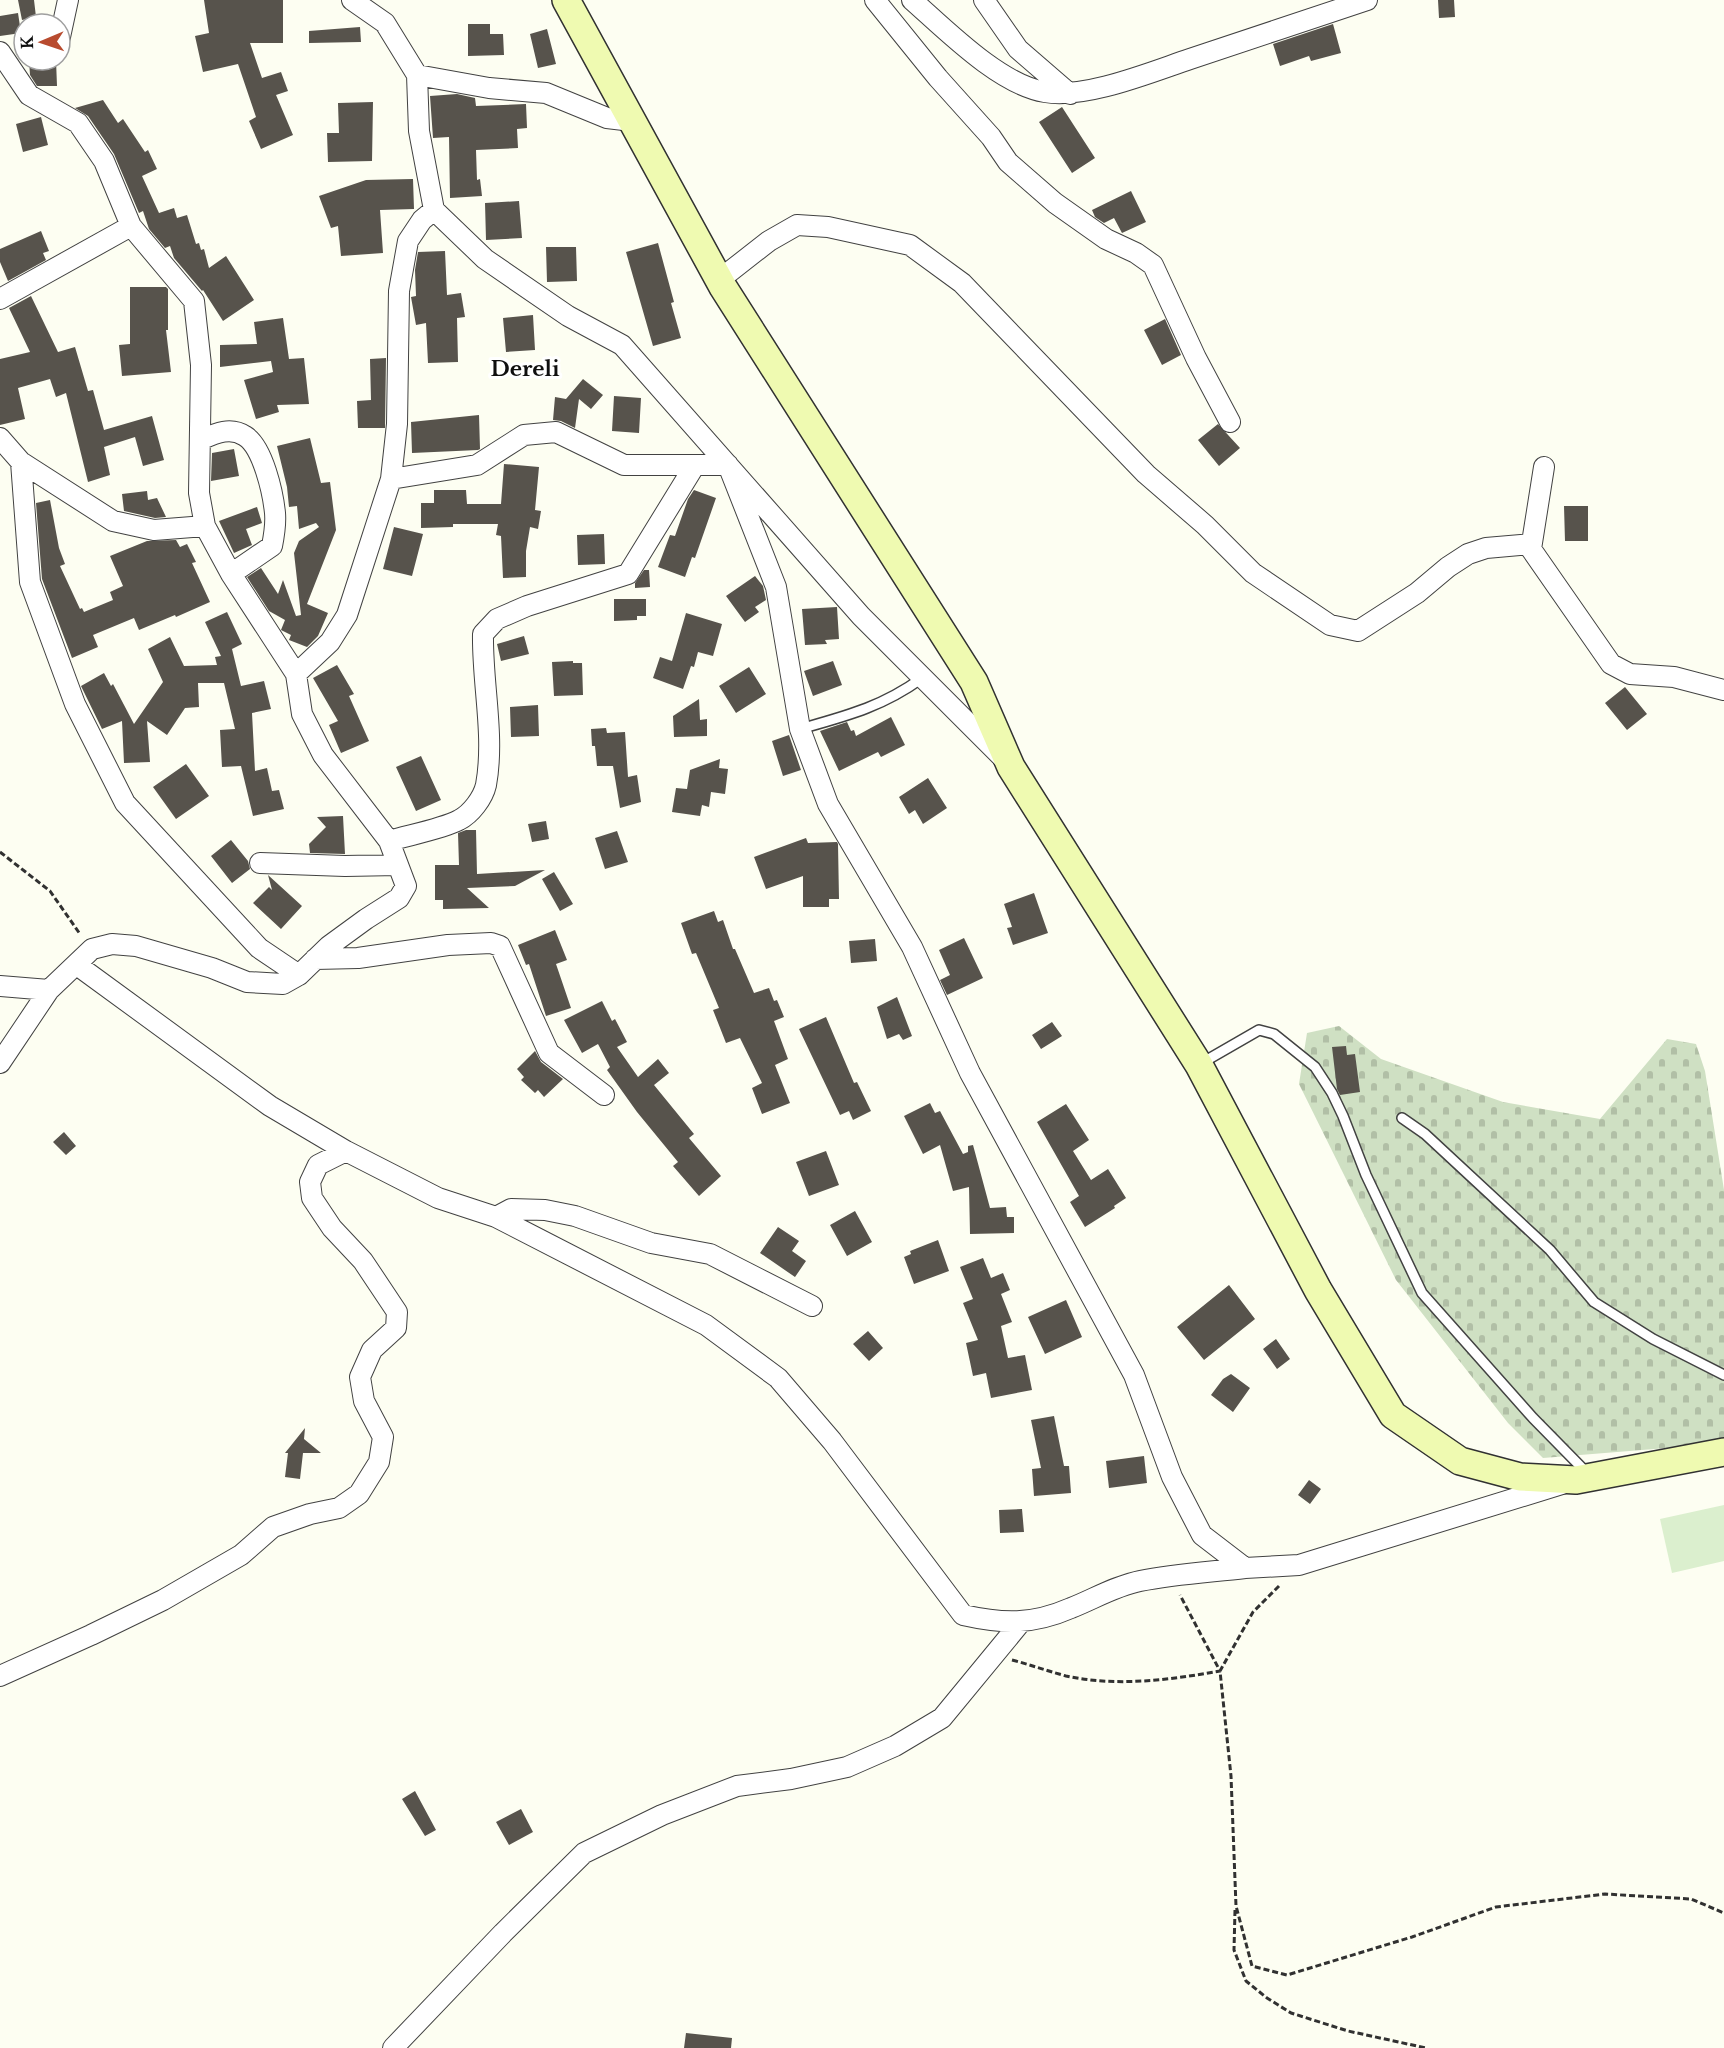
<svg xmlns="http://www.w3.org/2000/svg" width="1724" height="2048" font-family="'Libre Baskerville',serif">
<style>
.cemetery{fill:url(#cemetery-stones)}
.pitch{fill:#dbefce}
.building{fill:#57534c}
.lines{fill:none;stroke-linecap:round;stroke-linejoin:round}
.lane-casing{stroke:#424242;stroke-width:12}
.street-casing{stroke:#424242;stroke-width:22}
.secondary-casing{stroke:#313131;stroke-width:30}
.path{stroke:#313131;stroke-width:3;stroke-dasharray:6 3;stroke-linecap:butt}
.lane{stroke:#fff;stroke-width:9}
.street{stroke:#fff;stroke-width:20}
.secondary{stroke:#effab1;stroke-width:27}
.labels{text-anchor:middle;dominant-baseline:central;stroke-width:6;stroke-linejoin:round;paint-order:stroke}
.quarter-label{font-size:21px;font-weight:bold;fill:#0f0f0f;stroke:#fff}
</style>
<defs>
<pattern id="cemetery-stones" width="16" height="16" patternUnits="userSpaceOnUse" patternTransform="scale(1.5)"><rect width="16" height="16" fill="#cfe0c3"/><path d="M2 7V4a2 2 0 0 1 4 0v3zM10 15v-3a2 2 0 0 1 4 0v3z" fill="#b1bfa6"/></pattern>
</defs>
<rect width="100%" height="100%" fill="#fdfef2"/>
<path class="cemetery" d="M1339,1026L1381,1059L1503,1102L1600,1119L1667,1039L1696,1044L1705,1071L1724,1190V1440L1679,1447L1543,1458L1508,1423L1396,1280L1299,1084L1307,1033Z"/>
<path class="pitch" d="M1724,1505V1561L1672,1573L1660,1519Z"/>
<path class="building" d="M18,0H34L36,17L22,20Z
M204,0H283V43H250L262,78L281,72L288,91L276,95L293,135L261,149L249,121L256,117L238,64L203,72L195,36L209,33Z
M1438,0H1454L1455,17L1439,18Z
M18,13L21,33L0,36V16Z
M468,24H490V34H503L504,55L468,56Z
M1333,24L1341,53L1311,61L1309,56L1280,66L1273,44Z
M360,27L361,42L309,43V31Z
M547,29L556,64L538,68L530,34Z
M29,60H56L57,86H37L30,75Z
M457,94L475,98L476,106L526,104L527,128L517,129L518,148L476,150L477,180L480,179L482,196L450,198L449,137L433,138L430,96Z
M103,100L118,123L123,119L145,152L148,150L157,169L142,176L159,213L174,208L177,218L187,215L196,244L199,243L201,250L204,249L209,268L226,256L254,300L223,321L203,290L202,291L174,258L170,246L165,248L149,229L143,211L139,213L114,154L88,116L75,108Z
M373,102L372,161L328,162L327,133H339L338,103Z
M1062,107L1095,158L1072,173L1039,122Z
M41,117L48,145L23,152L16,124Z
M413,179L414,209L380,210L383,253L341,256L338,226L331,228L319,196L366,180Z
M1131,191L1146,222L1122,233L1114,218L1104,223L1095,217L1092,210Z
M519,201L522,238L486,240L485,203Z
M41,231L49,251L43,253L46,260L8,281L0,262V249Z
M658,243L674,302L671,303L681,338L653,346L626,252Z
M546,247H576L577,281L547,282Z
M445,251L447,295L461,293L465,317L457,318L458,362L428,363L426,323L416,325L411,297L416,296L415,270L418,252Z
M130,287H166L168,289V330H166L171,372L122,376L119,345L130,344Z
M31,296L58,352L75,347L88,391L93,390L104,430L152,416L164,460L143,466L135,437L104,447L110,475L88,482L66,393L56,397L50,379L18,388L25,419L0,425V359L30,352L9,308Z
M533,315L535,350L506,352L503,318Z
M283,318L289,359L304,358L309,404L277,405L279,412L256,419L244,380L273,372L271,361L220,367V345L257,344L254,322Z
M1165,319L1181,355L1162,365L1144,330Z
M386,358L385,428H358L357,401L371,400L370,359Z
M583,379L603,395L591,409L579,399L575,428L561,421L553,420L555,397L566,399Z
M614,396L641,398L639,433L612,431Z
M479,415L480,449L478,450L412,453L411,422Z
M1218,424L1240,448L1219,466L1198,440Z
M310,438L321,483L330,482L336,530L307,604L328,613L318,636L307,647L289,640L291,635L281,630L285,620L269,611L247,577L261,568L278,594L283,580L296,616L301,615L294,553L299,541L319,527L316,523L299,529L297,506L289,507L287,487L277,446Z
M234,449L239,476L211,481L212,453Z
M504,464L539,467L535,510L541,511L538,529L530,527L526,551V577L503,578L501,536L496,535L498,524H453V527L421,528V503H434V490H466L467,504H501Z
M694,490L716,498L695,558L692,557L685,577L658,567L670,535L675,536L688,499Z
M147,491L148,500L157,498L166,517L155,518L124,511L122,494Z
M50,500L59,548L65,564L60,566L80,609L82,608L84,612L113,600L110,592L123,586L110,556L147,541L176,540L180,547L187,544L196,562L192,563L210,602L176,617L175,615L139,630L134,618L93,635L98,647L72,658L42,579L36,503Z
M1564,506H1588V541H1565Z
M257,507L262,523L246,529L252,545L234,553L219,521Z
M394,527L423,534L412,576L383,569Z
M604,534L605,564L578,565L577,535Z
M644,570H649L650,587L635,588V583Z
M755,576L763,586L766,600L755,607L759,612L745,622L726,596Z
M614,599H646V616H637V620L614,621Z
M837,607L839,639L825,640L827,644L805,645L802,609Z
M227,612L242,644L232,649L241,686L264,681L271,709L252,713L255,771L267,768L272,791L279,790L284,809L253,816L241,766L222,767L220,730L235,729L224,683H198L199,707L185,708L167,735L147,721L150,762L124,763L122,721L102,729L81,686L104,673L111,686L113,684L134,724L163,682L148,649L170,637L184,666L217,665L215,657L221,656L205,622Z
M686,613L722,624L713,656L698,652L694,667L691,666L683,689L653,678L660,657L672,661Z
M524,636L529,654L501,661L497,644Z
M573,661V663H582L583,695L554,696L552,662Z
M833,661L842,685L813,696L804,671Z
M337,665L354,694L349,696L369,741L341,753L329,725L338,721L313,678Z
M749,667L766,694L736,713L719,686Z
M1625,687L1647,714L1627,730L1605,703Z
M699,699L700,720L707,719V736L674,737L673,716Z
M538,705L539,736L511,737L510,707Z
M891,717L905,745L881,757L878,752L839,771L820,731L847,722L851,731L854,730L856,736Z
M606,728L607,733L625,732L628,777L637,775L641,802L620,808L613,766H597L595,746H592L591,729Z
M789,735L801,770L783,776L772,741Z
M421,756L441,800L416,811L396,767Z
M720,759L719,768L728,769L725,794L711,792L709,807L702,805L700,816L672,812L676,788L687,789L690,770Z
M186,764L209,796L176,819L153,787Z
M928,778L947,808L923,824L915,810L909,814L899,797Z
M343,816L345,854L310,853L309,844L326,827L317,817Z
M546,821L549,839L532,842L528,824Z
M466,830H476L477,874L545,870L515,886L467,888L489,908L443,909V900H435V865H459L458,833Z
M617,831L628,862L605,869L595,838Z
M806,838L808,843L837,842L838,844L839,899H829V907H803V876L766,889L754,857Z
M231,840L248,861L250,869L232,883L211,856Z
M554,872L573,904L560,911L542,879Z
M268,875L302,906L281,929L253,903L269,887L272,890Z
M1034,893L1048,933L1013,945L1007,928L1012,927L1004,904Z
M714,911L718,922L723,920L733,949H735L754,993L769,988L774,1001L777,1000L784,1017L774,1021L788,1059L775,1065L790,1103L762,1114L752,1088L762,1083L740,1038L726,1043L713,1010L719,1008L696,953L692,954L681,923Z
M555,930L567,960L556,964L571,1008L546,1016L529,964L526,965L518,945Z
M964,938L983,978L947,995L940,980L950,975L939,950Z
M875,939L877,961L851,963L849,941Z
M897,997L912,1036L903,1040L899,1034L887,1039L877,1007Z
M602,1001L612,1021L615,1019L627,1042L617,1047L638,1077L658,1059L669,1073L654,1085L694,1134L689,1138L721,1176L699,1196L673,1166L678,1162L637,1112L607,1070L610,1067L598,1044L582,1053L564,1020Z
M826,1017L854,1083L857,1082L871,1111L853,1120L849,1111L840,1115L799,1029Z
M1052,1022L1062,1036L1041,1049L1032,1035Z
M1346,1046L1347,1055L1355,1054L1360,1092L1340,1095L1337,1089L1332,1047Z
M535,1051L541,1062L563,1079L544,1097L538,1090L535,1093L521,1080L524,1077L517,1069Z
M930,1103L935,1113L940,1111L963,1154L968,1152V1146L973,1145L990,1208L1006,1207L1007,1217H1014V1233L970,1234L969,1187L953,1191L940,1145L923,1154L904,1116Z
M1066,1104L1089,1140L1073,1151L1091,1180L1108,1169L1126,1198L1114,1206L1115,1208L1085,1227L1070,1202L1079,1196L1037,1122Z
M64,1132L76,1146L66,1155L53,1142Z
M826,1151L839,1185L809,1196L796,1162Z
M855,1211L872,1242L847,1256L830,1225Z
M778,1227L799,1241L792,1251L806,1261L795,1277L760,1253Z
M938,1240L949,1271L914,1284L904,1257L911,1254L910,1251Z
M983,1258L991,1278L1003,1273L1010,1290L1001,1294L1012,1322L1001,1326L1008,1358L1025,1355L1032,1390L991,1398L986,1373L973,1376L966,1343L978,1340L963,1303L973,1299L960,1267Z
M1229,1285L1255,1319L1204,1360L1177,1327Z
M1066,1300L1082,1337L1045,1354L1028,1317Z
M868,1331L883,1348L869,1361L853,1344Z
M1276,1339L1290,1359L1277,1369L1263,1349Z
M1231,1374L1250,1388L1233,1412L1211,1395L1223,1379Z
M1054,1416L1064,1466H1069L1071,1493L1034,1496L1032,1469L1041,1468L1031,1420Z
M305,1428L304,1439L321,1453H303L300,1479L285,1477L288,1453H285Z
M1144,1456L1147,1483L1109,1488L1106,1461Z
M1309,1480L1321,1489L1310,1504L1298,1495Z
M1022,1509L1024,1532L1000,1533L999,1510Z
M415,1791L436,1830L425,1836L402,1799Z
M521,1809L533,1832L509,1845L496,1822Z
M686,2033L732,2038L731,2048H684Z"/>
<g class="lines">
<g class="lane-casing">
<path id="lane" d="M800,729C846,716 882,707 922,678
M1200,1064L1259,1030L1274,1034L1315,1067L1332,1093L1343,1116L1366,1175L1422,1293L1533,1418L1587,1473
M1402,1118L1425,1134L1550,1250L1594,1302L1653,1339L1724,1375"/>
</g>
<g class="street-casing">
<path id="street" d="M352,0L385,23L417,75L419,131L434,210L485,259L568,316L622,345L861,616L1003,758
M875,0L938,78L991,137L1008,162L1055,203L1106,239L1136,253L1153,265L1196,358L1230,422
M912,0C946,30 1000,85 1045,92C1086,99 1151,72 1190,59C1249,39 1308,20 1367,0
M984,0L1018,49L1070,94
M60,37L68,0
M0,52L29,95L78,123L104,161L131,226L194,301L201,365L199,493L205,526L231,574L296,674L302,714L323,755L389,841L406,886L399,898L366,919L329,946L299,975L283,984L247,982L212,968L136,946L112,944L92,949L49,990L0,1063
M417,75L489,88L546,93L607,118L632,121
M719,280L769,241L797,225L828,227L910,245L962,283L1146,474L1205,525L1253,573L1330,625L1358,631L1417,593L1448,567L1468,554L1486,548L1531,544
M0,299L131,226
M0,438L21,462L113,521L154,530L205,526
M200,440C214,434 230,426 245,436C263,447 273,493 275,513C276,524 274,536 272,546L231,574
M21,462L30,582L75,704L125,803L259,948L299,975
M1544,467L1531,549L1611,664L1630,674L1674,677L1724,690
M391,479L477,465L524,435L556,432L624,465H728L776,587L800,729L828,804L912,947L970,1073L1134,1375L1172,1477L1202,1535L1245,1568L1299,1565L1562,1484
M296,674L330,642L347,615L391,479L397,424L399,291L408,241L422,220L434,210
M389,841C409,835 442,829 459,820C471,814 483,798 486,785C495,736 482,683 483,634L497,619L527,606L628,574L695,465
M260,863L345,866L398,865
M315,959L358,958L448,945L491,943L500,946L549,1053L604,1095
M77,965L270,1106L346,1151L438,1198L496,1217L706,1325L778,1378L832,1441L963,1615C1003,1624 1032,1625 1071,1608C1094,1599 1115,1586 1140,1581C1174,1574 1211,1572 1245,1568
M0,986L49,990
M496,1217L511,1209L545,1210L575,1216L651,1243L710,1254L812,1306
M0,1676L91,1635L163,1600L241,1555L273,1527L310,1514L339,1508L359,1494L379,1462L383,1437L364,1401L360,1377L372,1350L396,1328L397,1312L363,1261L332,1228L312,1198L310,1182L318,1165L346,1151
M393,2048L503,1933L584,1853L662,1815L737,1786L791,1779L847,1767L895,1746L942,1718L1021,1622"/>
</g>
<g class="secondary-casing">
<path id="secondary" d="M566,0L723,287L974,682L1011,767L1199,1065L1318,1290L1393,1415L1460,1461L1520,1477L1576,1480L1724,1452"/>
</g>
<path class="path" d="M0,852L50,891L80,934
M1279,1586L1253,1612L1220,1671L1231,1776L1236,1906L1252,1966L1287,1975L1412,1937L1496,1907L1605,1894L1691,1899L1724,1913
M1012,1660C1031,1665 1048,1671 1066,1676C1117,1687 1169,1680 1220,1671L1180,1595
M1235,1910L1234,1950L1246,1981L1267,1998L1291,2013L1348,2031L1426,2048"/>
<use href="#lane" class="lane"/>
<use href="#street" class="street"/>
<use href="#secondary" class="secondary"/>
</g>
<g class="labels">
<g class="quarter-label">
<text x="525" y="369">Dereli</text>
</g>
</g>
<g transform="translate(42 42) rotate(268)"><circle r="28" fill="#ffffff" stroke="#9f9f9f" stroke-width="1.5"/>
<path d="M0-4.5L10 22L0 15L-10 22Z" fill="#b84b2f"/>
<text y="-9" font-size="16" font-weight="bold" text-anchor="middle" fill="#0f0f0f">K</text>
</g>
</svg>
